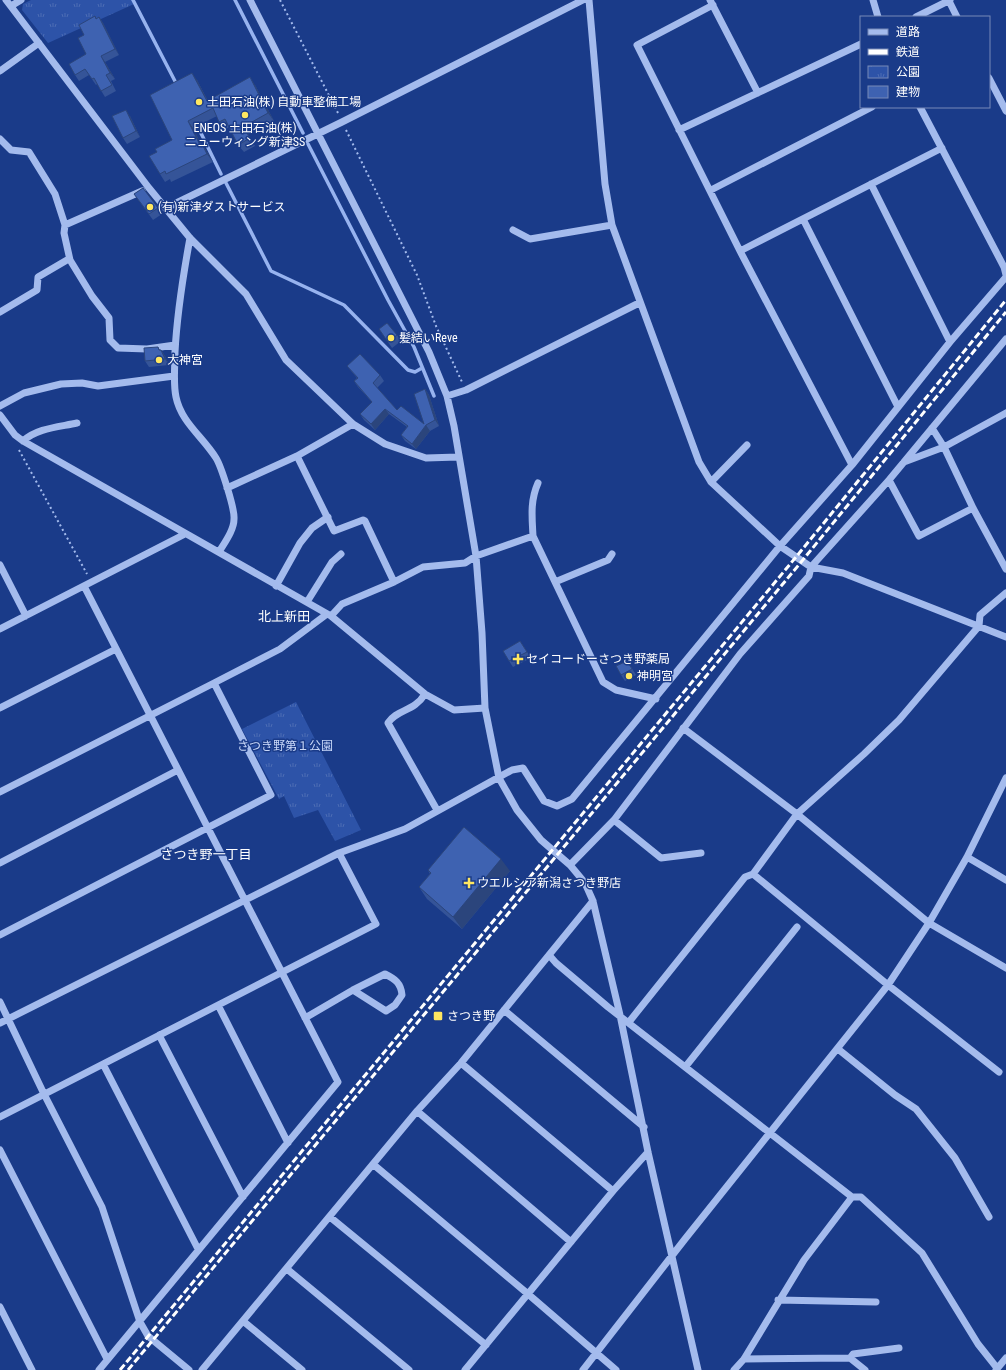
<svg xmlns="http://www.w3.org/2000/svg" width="1006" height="1370" font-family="'Roboto Condensed','Noto Sans JP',sans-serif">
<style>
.park{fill:url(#park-tufts)}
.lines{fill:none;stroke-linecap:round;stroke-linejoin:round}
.stream{stroke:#97b3ef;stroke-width:3.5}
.path{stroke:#a4bbed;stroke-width:2;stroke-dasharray:2 3;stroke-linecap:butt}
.minor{stroke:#a4bbed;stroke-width:7}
.rail{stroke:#fff;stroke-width:3;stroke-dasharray:7 3;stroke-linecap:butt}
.wall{fill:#355498}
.shaded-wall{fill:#2b457c}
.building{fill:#3e62b1;stroke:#2b457c}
.poi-dot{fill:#ffe760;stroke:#1a3b89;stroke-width:1.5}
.labels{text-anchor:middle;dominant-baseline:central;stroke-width:3;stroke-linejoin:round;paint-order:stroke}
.poi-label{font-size:12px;fill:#fff;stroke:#1a3b89;text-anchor:start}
.park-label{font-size:12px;fill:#c9d8f9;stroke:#1a3b89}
.neighbourhood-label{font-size:13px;fill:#fff;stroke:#1a3b89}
</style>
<defs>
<pattern id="park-tufts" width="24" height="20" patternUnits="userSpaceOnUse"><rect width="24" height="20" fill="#2d53a8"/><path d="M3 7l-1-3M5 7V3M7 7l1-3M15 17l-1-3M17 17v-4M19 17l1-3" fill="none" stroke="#4c6db5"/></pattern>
</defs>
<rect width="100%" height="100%" fill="#1a3b89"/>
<path class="park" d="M31,0H132L134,4L48,43L22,10L23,4Z
M296,702L361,830L335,841L318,810L294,818L284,796L279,799L242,729Z"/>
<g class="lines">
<path class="stream" d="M133,0L177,85
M235,0L303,133
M196,123L221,174
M308,144L388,300L414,347L434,396
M226,183L271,271L344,305L408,370L415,372L422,368"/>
<path class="path" d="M280,0L338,113
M346,130L417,275L436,326L462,382
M19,450L87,574"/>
<path class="minor" d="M6,0L149,188L190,238L246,294L286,360L353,424L385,444L426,458L458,457
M250,0L429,352L447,396L454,426L476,556L482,633L485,708L499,778L517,810L541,840L570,865L585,883L593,901L620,1015L648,1152L698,1370
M589,0L605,184L612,225L699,462L711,482L780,546L811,567L843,573L1006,637
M710,0L758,93
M873,0L878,17
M949,1L957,17
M713,5L637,45L740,251L852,465
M11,6L21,0
M916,17L950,0
M0,71L39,43
M989,78L1006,111
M920,107L1004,267L1006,275
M679,130L861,44
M0,139L11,150L29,152L55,194L65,225L64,233L70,260L92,296L109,318L110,340L118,348L147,349L175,345
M871,184L950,342
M711,190L872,107
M166,208L342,122L583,0
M803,219L898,407
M65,225L142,191
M513,230L530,239L612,225
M190,238C183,276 177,314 175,352C175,367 173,383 176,397C181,422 203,437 216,458C221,466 235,509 234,519C234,530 225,542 219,552
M740,251L942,148
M0,312L37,290L38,277L67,260H70
M447,396L466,390L639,303
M0,406L24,393L61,384L82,383L98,386L174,376
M0,415L15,435L23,441L331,616L425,694L454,710L485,708
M932,428L944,447L973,508L1006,569
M23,441C37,428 59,427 77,423
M297,456L334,531L363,520L365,521L394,582
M904,462L944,447L1006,413
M889,480L919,536L973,508
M711,482L747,445
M227,488L297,456L353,424
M533,536C532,517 530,501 538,483
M0,565L26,616
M555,582L608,560L612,554
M84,586L338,1082L99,1370
M276,586L300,543L312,528L328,517
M307,602L332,562L341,554
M331,616L342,604L394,582L423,567L465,563L476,556L533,536L603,682L616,690L656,699
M0,629L185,534
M214,683L280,649L327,614
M425,694C414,712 397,709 388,723L437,810
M0,708L116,649
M683,728L797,814L929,923L1006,968
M0,792L214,683L271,795L0,935
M614,820L661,858L701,853
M967,857L1006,880
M0,863L178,770
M570,865L614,820L740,654L809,576L811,567L889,480L1006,339
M753,874L797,814L864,754L899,720L979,626L980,615L1006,593
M549,955L556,963L608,1007L852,1197H861L922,1253L978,1344L997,1368V1370
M0,1002L44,1094L102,1207L140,1322L148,1336L189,1370
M218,1005L288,1143
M504,1010L644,1127
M305,1018L353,990L385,974C395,979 401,983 402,995L395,1005L386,1011L353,990
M629,1022L745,877L753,874L888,985L999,1072
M0,1023L339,853L405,829L512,770L523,768L544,801L557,806L572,799L780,546L852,465L950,342L1006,277
M159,1035L243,1197
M838,1049L895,1095L916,1109L955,1158L989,1217
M461,1063L613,1191
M103,1064L198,1249
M686,1066L797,927
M417,1111L571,1242
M0,1117L376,924L339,853
M0,1150L107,1359
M374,1165L528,1294L616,1370
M330,1217L486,1345
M287,1269L409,1370
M778,1300L876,1302
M0,1307L32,1370
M243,1321L302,1370
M850,1358L853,1354L899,1348
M744,1359L850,1358L865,1370
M202,1370L417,1111L461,1063L593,901
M465,1370L613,1191L648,1152
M583,1370L685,1239L888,985L929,923L967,857L1006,778
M734,1370L744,1359L804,1260L852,1197
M996,1370L1006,1358"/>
<path class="rail" d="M120,1370L796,557L1006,300
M128,1370L802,561L1006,312"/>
</g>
<path class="wall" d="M99,17L103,23L119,55L105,62L115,79L111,81L116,91L105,97L97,84L96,85L89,75L79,81L75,75L86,54L84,35L97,18Z
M197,80L208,101L255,85L274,121L248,134L255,146L244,152L238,145L229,127L225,130L219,122L217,116L193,128L202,146H203L208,153L213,162L171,182L170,179L165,182L160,174L157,152L172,140Z
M130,116L140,137L127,144L123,138Z
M143,188L162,214L153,220L134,194Z
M379,329L397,335L401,341L392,348Z
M158,347L160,350H161L165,356L169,365L149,367L145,361Z
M347,366L380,375L384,381L377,388L397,410L424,424L425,389L429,395L439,426L430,431L416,449L405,441L401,435L407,427L389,414L375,430L364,420L360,414L372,402L358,387L354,381L357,378Z
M520,641L531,658L513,667L509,661Z
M627,661L631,667L636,675L625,681L621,675Z
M428,870L510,871L462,929L427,899L419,887L430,874Z"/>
<path class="shaded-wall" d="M99,17L103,23L119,55L115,49Z
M101,56L105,62L115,79L110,73Z
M192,73L197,80L212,109L207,101Z
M250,77L255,85L274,121L268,113Z
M126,110L130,116L140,137L136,131Z
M188,121L193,128L206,155L201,147Z
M203,146L208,153L213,162L207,154Z
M161,350L165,356L169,365L165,359Z
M425,389L429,395L439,426L435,420Z
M385,409L389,414L375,430L371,424Z
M426,425L430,431L416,449L412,444Z
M501,859L510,871L462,929L453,917Z"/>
<path class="building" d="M95,16L96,19L99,17L115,49L101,56L110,73L106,75L112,85L101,91L94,78L92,79L85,69L75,75L69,64L86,54L78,38L84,35L79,25Z
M192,73L207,101L250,77L268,113L243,127L250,138L238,145L225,119L219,122L213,108L188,121L201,147L203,146L207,154L166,174L165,171L160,174L149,156L157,152L155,149L172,140L150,95Z
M126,110L136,131L123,138L112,116Z
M143,188L158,208L149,214L134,194Z
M387,323L397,335L388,342L379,329Z
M158,347L159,350H161L165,359L145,361L144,348Z
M360,354L380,375L373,383L397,410L401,406L424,424L414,394L425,389L435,420L426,425L412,444L401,435L408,426L385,409L371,424L360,414L372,402L354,381L358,378L347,366Z
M520,641L527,652L509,661L503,651Z
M627,661L632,669L621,675L616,666Z
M464,827L501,859L453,917L419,887L431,873L428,870Z"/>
<g class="poi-dot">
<circle cx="199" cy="102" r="4"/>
<circle cx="245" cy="115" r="4"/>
<circle cx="150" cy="207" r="4"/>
<circle cx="391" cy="338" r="4"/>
<circle cx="159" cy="360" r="4"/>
<path d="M516 653h4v4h4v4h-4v4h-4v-4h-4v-4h4z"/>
<circle cx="629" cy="676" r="4"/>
<path d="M467 877h4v4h4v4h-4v4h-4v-4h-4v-4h4z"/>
<rect x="433" y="1011" width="10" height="10" rx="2"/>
</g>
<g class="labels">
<g class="poi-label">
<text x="207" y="102">土田石油(株) 自動車整備工場</text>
<text x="245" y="128" text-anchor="middle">ENEOS 土田石油(株)<tspan x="245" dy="14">ニューウィング新津SS</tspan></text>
<text x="158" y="207">(有)新津ダストサービス</text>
<text x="399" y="338">髪結いReve</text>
<text x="167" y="360">大神宮</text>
<text x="526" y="659">セイコードーさつき野薬局</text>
<text x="637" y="676">神明宮</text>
<text x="477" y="883">ウエルシア新潟さつき野店</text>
<text x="447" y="1016">さつき野</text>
</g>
<g class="park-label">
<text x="285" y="746">さつき野第１公園</text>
</g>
<g class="neighbourhood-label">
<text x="284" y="616">北上新田</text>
<text x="206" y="854">さつき野一丁目</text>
</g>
</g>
<rect x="860" y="16" width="130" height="92" fill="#1a3b89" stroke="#7689b8"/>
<rect x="868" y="29" width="20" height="6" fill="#a4bbed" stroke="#7689b8"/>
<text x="896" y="36" font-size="12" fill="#ffffff">道路</text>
<rect x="868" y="49" width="20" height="6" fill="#ffffff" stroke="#7689b8"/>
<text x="896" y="56" font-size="12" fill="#ffffff">鉄道</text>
<rect x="868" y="66" width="20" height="12" fill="url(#park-tufts)" stroke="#7689b8"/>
<text x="896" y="76" font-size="12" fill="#ffffff">公園</text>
<rect x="868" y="86" width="20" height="12" fill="#3e62b1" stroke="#7689b8"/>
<text x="896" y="96" font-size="12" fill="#ffffff">建物</text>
</svg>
